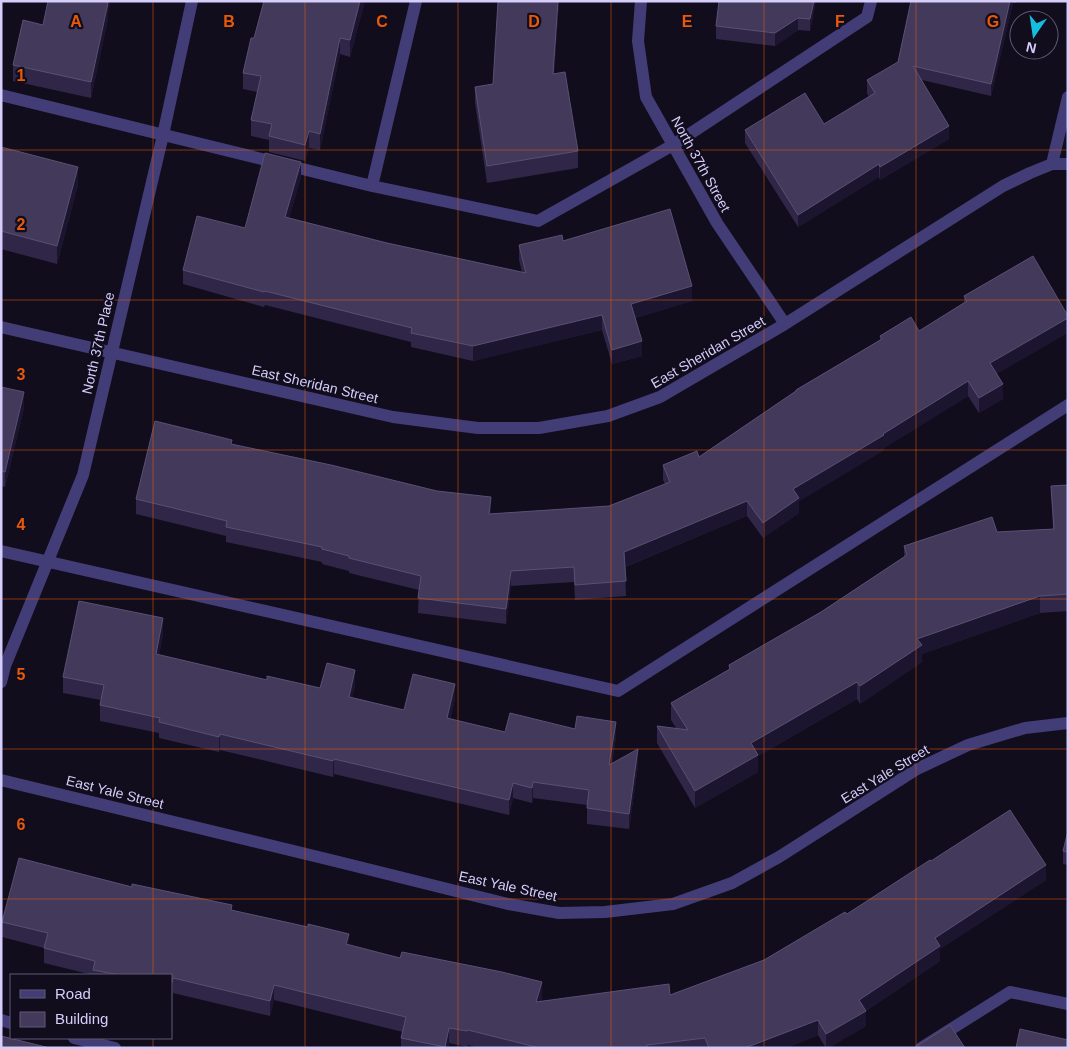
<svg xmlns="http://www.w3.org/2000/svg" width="1069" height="1049" font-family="Arial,sans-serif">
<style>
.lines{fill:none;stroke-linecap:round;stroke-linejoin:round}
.lane{stroke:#433d77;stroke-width:12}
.street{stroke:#433d77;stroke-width:12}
.wall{fill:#302748}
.shaded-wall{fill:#1c152f}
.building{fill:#42395b;stroke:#595074}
.grid{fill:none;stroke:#e8590c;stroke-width:1;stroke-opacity:0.55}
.labels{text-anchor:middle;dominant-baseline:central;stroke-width:4.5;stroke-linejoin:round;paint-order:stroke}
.street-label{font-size:14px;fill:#d5cdfa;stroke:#110d1c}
.grid-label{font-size:16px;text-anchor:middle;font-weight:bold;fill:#e8590c;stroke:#110d1c;stroke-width:4.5;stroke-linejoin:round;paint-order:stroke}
</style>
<rect width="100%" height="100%" fill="#110d1c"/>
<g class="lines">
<path class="lane" d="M1,95L372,186L538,221L673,145L867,17L871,1
M372,186L416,1
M1,551L618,691L1068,405
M1,1020L11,1023
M74,1038L115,1048
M921,1048L1010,992L1068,1004"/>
<path class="street" d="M641,1L638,41L646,97L717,223L785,324
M1052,164L1068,97
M1,327L393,417L478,428H539L608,416L660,397L785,324L1003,186L1030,173L1052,164H1068
M1,682L5,666L83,475L163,135L192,1
M1,780L339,862L508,904L559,913L605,912L673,904L732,883L779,857L917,769L968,745L1025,728L1068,723"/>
</g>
<path class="wall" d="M365,1L350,57L340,54L320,150L309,148L305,161L269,152V140L251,136V120L257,92L243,89V73L254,38Z
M559,1L554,74L578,151V168L487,183L475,103V87L493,84Z
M719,1H816L810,31L798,30L775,46L716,39V26Z
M911,1H1017L1016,3H1013L991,96L922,80L949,139L880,180L879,177L798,227L745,143V130L824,124L869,97L867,93V80L898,62Z
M108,15V19L91,98L13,81V65L43,25Z
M1,147L78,185L57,264L1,249Z
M301,177L289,218L387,243L522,272L519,260V245L563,241L692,301L635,318L642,356L612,364L602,330L473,361L411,347V342L265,305L264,307L183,284V270L245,228Z
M1033,256L997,374L1003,399L979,413L968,396L884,448V450L799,501V513L763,538L747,516L625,567L626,596L575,600L574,582L511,586L506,624L418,613L419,590L349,573V571L322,564V562L226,542V536L136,514V499L232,444L491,514L609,506L665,484L663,480V465L699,457L796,391V390L880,340V336L919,331L964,303V296Z
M1,387L24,408L5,487L1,486Z
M1068,485V611L1040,613L922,654V662L860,704L857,699L758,756V772L695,808L657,743V726L676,728L671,720V703L729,670V665L821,612L904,557V546L997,532L1053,529L1051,486Z
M163,634L159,655L267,680L320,688L355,686L352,697L404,710L455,699L450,719L505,732L575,729L616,737L612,764L638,765L629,829L587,824V805L533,798L532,803L513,798L509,815L334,774L333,777L220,750L219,752L159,738V733L100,721V705L101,700L63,693V677Z
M1068,831V865L1063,864V851Z
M931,861L1046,880L940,949V961L866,1011V1026L828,1048H826L818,1035L786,1048H478L468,1045L467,1047L449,1043L448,1048H401V1038L403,1032L274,1000L270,1016L173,993L171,1001V975H93L44,963V948L2,937V922L132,887L232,910L349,945L542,997L541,1002L670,995L764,960L847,914Z"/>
<path class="shaded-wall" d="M108,1H111L108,15V19L91,98V82Z
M360,1H365L350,57V40Z
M558,1H559L553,91V74Z
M814,1H816L810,31V19Z
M1010,1H1013V3L991,96V84Z
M798,18V30L775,46V33Z
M340,38V54L320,150V134Z
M949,126V139L880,180V167Z
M309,131V148L305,161V145Z
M301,162V177L285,232V217Z
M879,164V177L798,227V215Z
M78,167V185L57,264V246Z
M692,286V301L631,319V304Z
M602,315V330L473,361V346Z
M1068,318V333L990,378V363Z
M642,341V356L612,364V350Z
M968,381V396L884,448V450L799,501V513L763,538V523L793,489Z
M1003,384V399L979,413V398Z
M24,392V408L5,487V472Z
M491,497V512L489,529V514Z
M747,501V516L624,567V552Z
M511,571V586L506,624V609Z
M1040,596V613L922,654V662L860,704V686L917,639Z
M163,618V634L156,670V654Z
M355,670V686L349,712V697Z
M857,682V699L758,756V772L695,808V791L751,743Z
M455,684V699L447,734V718Z
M616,722V737L609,781V765Z
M220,734V750L219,752V737Z
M638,749V765L629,829V814Z
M334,759V774L333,777V761Z
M533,782V798L532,803V788Z
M513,783V798L509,815V800Z
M1046,865V880L940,949V961L866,1011V1026L828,1048H826V1034L859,1000L935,938Z
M349,934V949L346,944Z
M173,978V993L172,1001V986Z
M542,982V997L536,1018V1002Z
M274,985V1000L270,1016V1001Z
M818,1020V1035L786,1048H745Z
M449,1028V1043L448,1048H445Z"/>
<path class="building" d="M48,1H108L107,3H108L91,82L13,65L23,20L43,25Z
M264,1H360L350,40L340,38L320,134L309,131L305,145L269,136L272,124L251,120L261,76L243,73L251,38H254Z
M498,1H558L553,74L565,72L578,151L487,166L475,87L493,84Z
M719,1H814L810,19L798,18L775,33L716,26Z
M911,1H1010L991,84L913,66L949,126L880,167L879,164L798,215L745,130L805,93L824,124L875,93L867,80L898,62Z
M1,147L78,167L57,246L1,231Z
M265,153L301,162L285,217L387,243L526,273L519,245L562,235L563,241L670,209L692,286L631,304L642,341L612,350L602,315L473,346L411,333L412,328L265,291L264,292L183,270L197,216L245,228Z
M1033,256L1068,316V318L990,363L1003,384L979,398L968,381L883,434L884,435L793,489L799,498L763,523L747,501L624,552L626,581L575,585L574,567L511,571L506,609L418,598L421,576L349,558V556L322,549V547L226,527L227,521L136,499L155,421L232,440L231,444L331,465L437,491L491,497L489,514L609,506L670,482L663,465L697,451L699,457L796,391V390L882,339L880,336L911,317L919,331L967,301L964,296Z
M1,387L24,392L5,472L1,471Z
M1068,485V594L1040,596L917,639L922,645L860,686L857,682L751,743L758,755L695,791L657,726L688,730L671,703L730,669L729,665L821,612L907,555L904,546L992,517L997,532L1054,529L1051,486Z
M79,601L163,618L156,654L267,680V676L320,688L327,663L355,670L349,697L404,710L413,674L455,684L447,718L505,732L510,713L575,729L577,716L616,722L609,765L638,749L629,814L587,808L589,790L533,782L532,788L513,783L509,800L334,759L333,761L220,734L219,737L159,722L160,718L100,705L104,685L63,677Z
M1010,810L1046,865L935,938L940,946L859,1000L866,1011L826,1034L818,1020L745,1048H709L705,1038L647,1045V1048H540L468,1030L467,1031L449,1028L445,1047L401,1038L406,1017L274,985L270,1001L173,978L171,986V975H120L93,970L95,961L44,948L48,933L2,922L19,858L132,887V884L232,905L231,910L308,927V924L349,934L346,944L400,958L402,952L502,972L542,982L536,1002L669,984L670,995L764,960L845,912L847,914L930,860L931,861Z
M1068,831V852L1063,851Z
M950,1025L965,1048H914Z
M1020,1029L1068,1040V1048H1016Z
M1,1036L50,1048H1Z"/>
<path class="grid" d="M153,1V975M305,1V1048M458,1V1048M611,1V1048M764,1V1048M916,1V1048M1,150H1068M1,300H1068M1,450H1068M1,599H1068M1,749H1068M1,899H1068M153,1038V1048"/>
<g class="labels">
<g class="street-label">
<text transform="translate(701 164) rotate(61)">North 37th Street</text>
<text transform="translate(98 343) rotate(-77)">North 37th Place</text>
<text transform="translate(708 352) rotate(-30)">East Sheridan Street</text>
<text transform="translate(315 384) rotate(13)">East Sheridan Street</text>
<text transform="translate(885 774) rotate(-31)">East Yale Street</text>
<text transform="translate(115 792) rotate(14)">East Yale Street</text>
<text transform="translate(508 886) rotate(12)">East Yale Street</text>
</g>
</g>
<g class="grid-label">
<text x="76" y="27">A</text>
<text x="229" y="27">B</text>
<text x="382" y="27">C</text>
<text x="534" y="27">D</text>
<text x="687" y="27">E</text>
<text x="840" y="27">F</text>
<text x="993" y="27">G</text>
<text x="21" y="81">1</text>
<text x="21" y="230">2</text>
<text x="21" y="380">3</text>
<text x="21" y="530">4</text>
<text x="21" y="680">5</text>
<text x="21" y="830">6</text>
</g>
<rect width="1069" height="1049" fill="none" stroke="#d5cdfa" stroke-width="5"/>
<rect x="10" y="974" width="162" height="65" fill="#110d1c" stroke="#5f5a75"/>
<rect x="20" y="990" width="25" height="8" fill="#433d77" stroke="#5f5a75"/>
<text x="55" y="999" font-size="15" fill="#d5cdfa">Road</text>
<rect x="20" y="1012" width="25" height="15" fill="#42395b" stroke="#5f5a75"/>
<text x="55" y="1024" font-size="15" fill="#d5cdfa">Building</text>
<g transform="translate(1034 35) rotate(193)"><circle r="24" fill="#110d1c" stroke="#5f5a75"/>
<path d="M0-4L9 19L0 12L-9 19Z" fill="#15bdde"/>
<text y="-8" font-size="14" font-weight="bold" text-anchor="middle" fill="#d5cdfa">N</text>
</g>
</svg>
